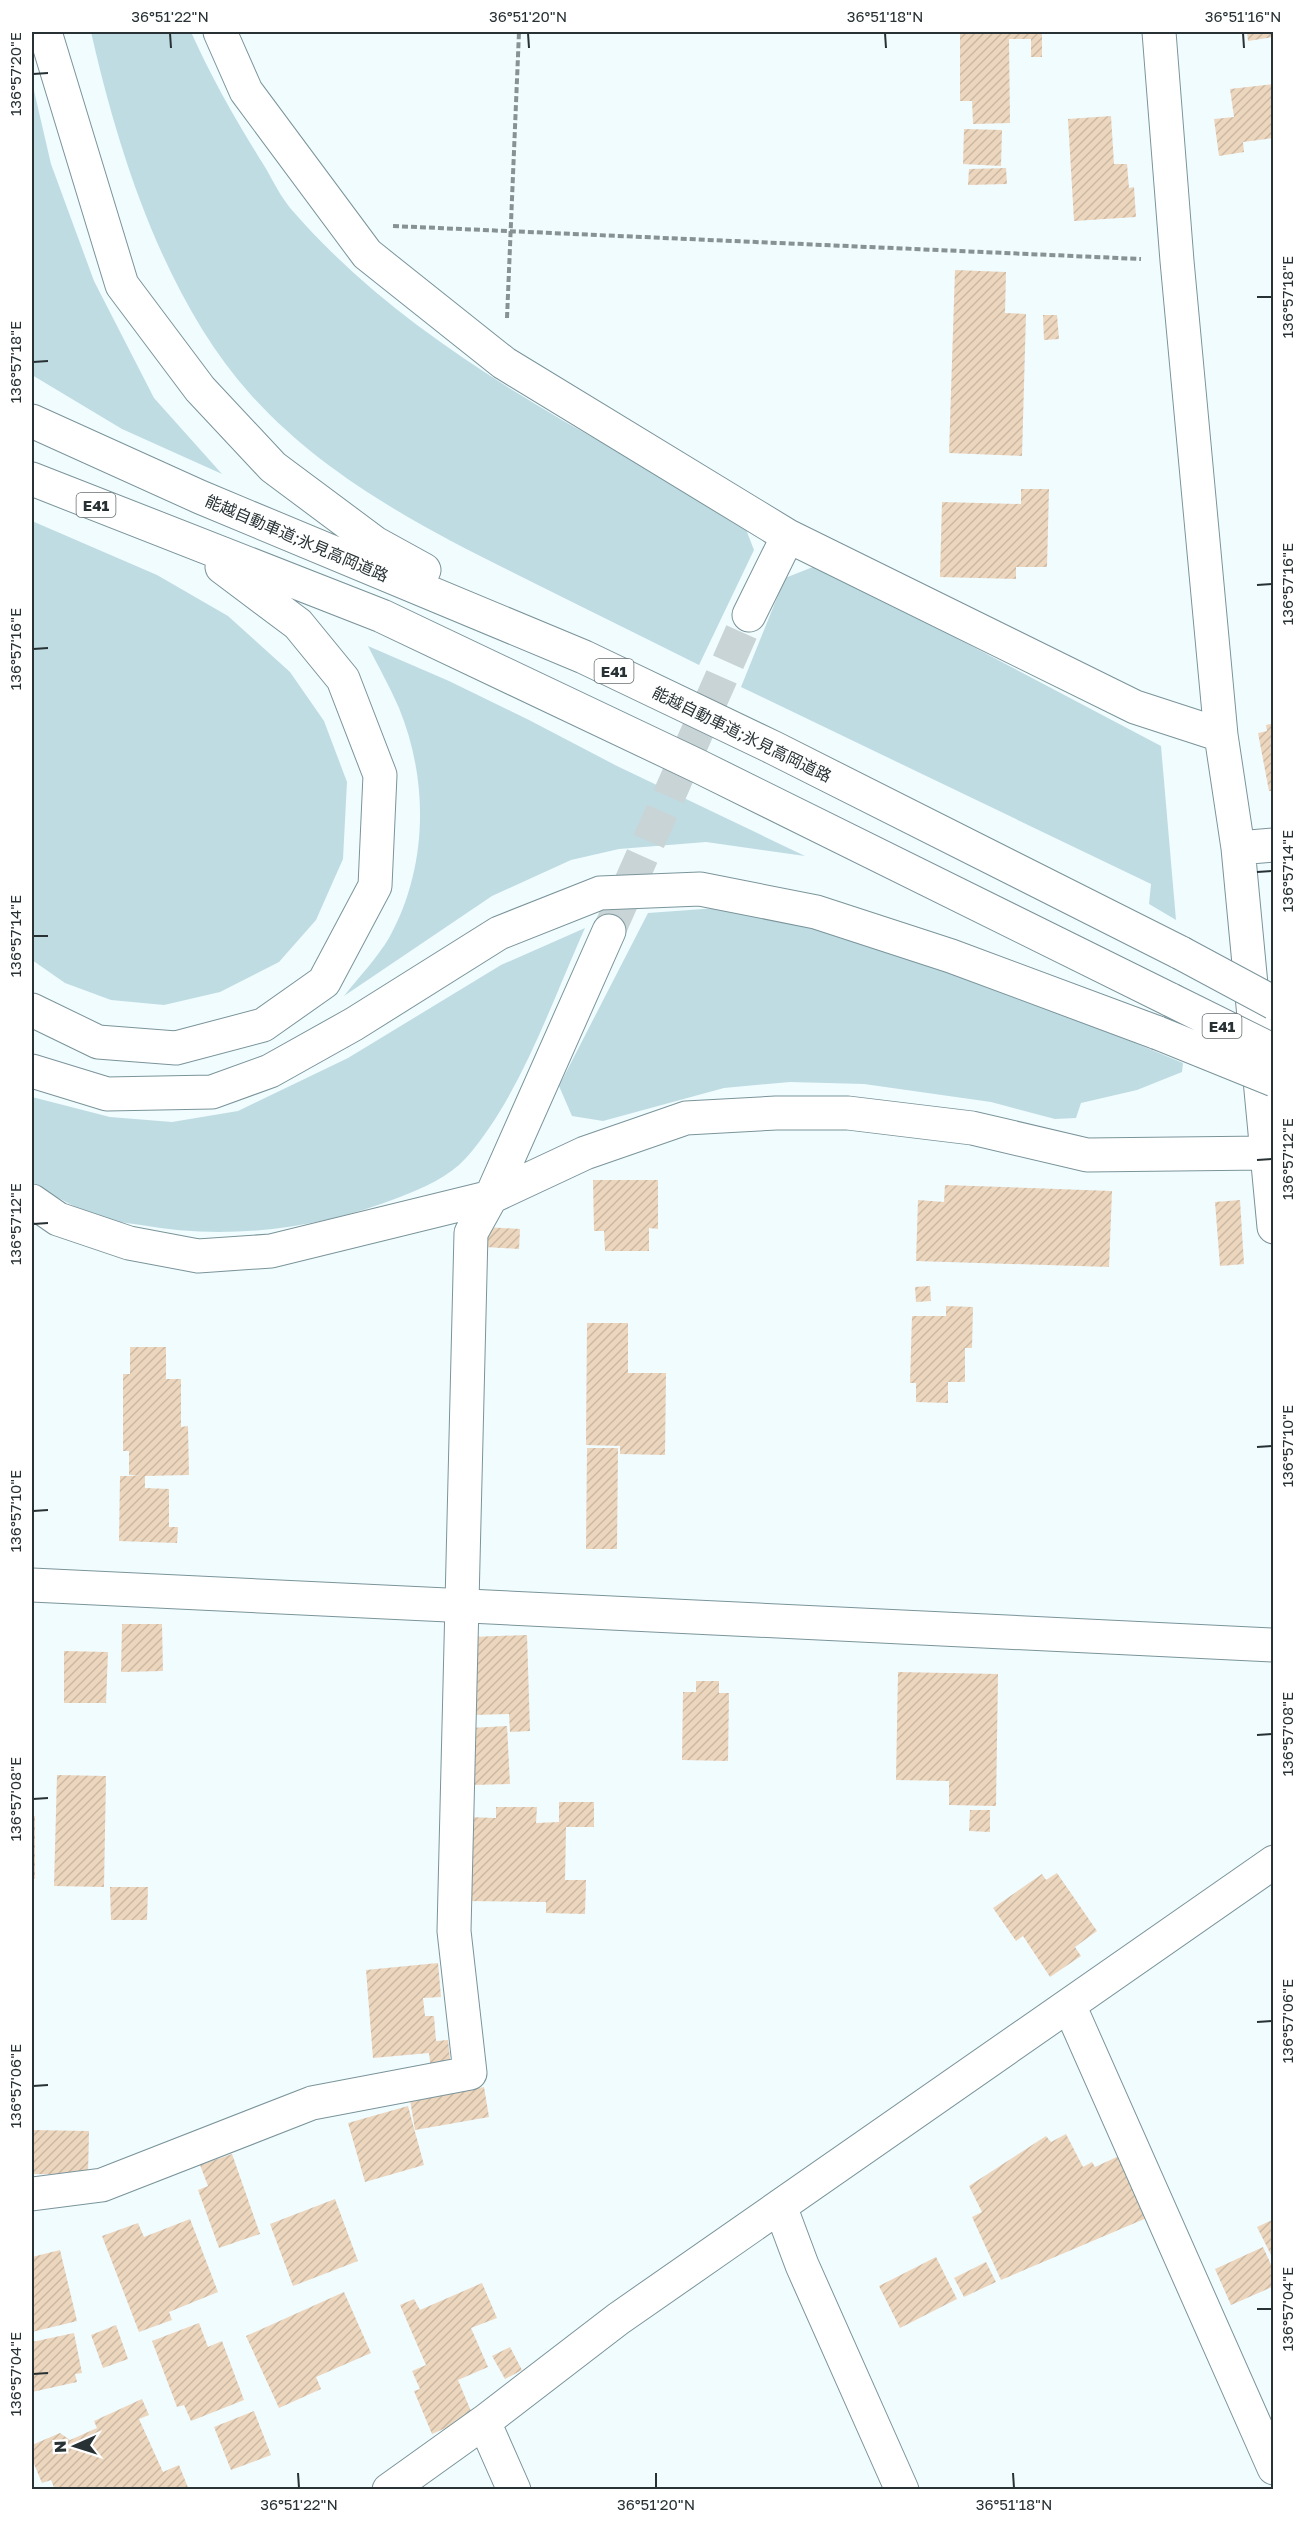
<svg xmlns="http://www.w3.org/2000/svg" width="1305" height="2521" font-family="'Golos Text','Noto Sans JP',sans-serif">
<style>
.grass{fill:#bfdce3}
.building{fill:url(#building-hatch)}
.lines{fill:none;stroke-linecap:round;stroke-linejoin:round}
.street-tunnel{stroke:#c9d4d7;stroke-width:33;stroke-dasharray:33 16;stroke-linecap:butt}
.street-casing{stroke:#7a949a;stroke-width:35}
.secondary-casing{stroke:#7a949a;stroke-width:35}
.highway-casing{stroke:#7a949a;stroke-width:35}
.path{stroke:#879295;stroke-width:4;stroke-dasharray:6 3;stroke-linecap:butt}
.street{stroke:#fff;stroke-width:33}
.secondary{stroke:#fff;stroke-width:33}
.highway{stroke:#fff;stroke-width:33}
.highway-bridge-casing{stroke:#7a949a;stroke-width:35;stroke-linecap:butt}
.highway-bridge{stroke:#fff;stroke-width:33}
.ticks{fill:none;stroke:#283235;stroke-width:2}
.labels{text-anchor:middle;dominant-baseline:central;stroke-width:6;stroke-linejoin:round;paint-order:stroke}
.shield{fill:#fff;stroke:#687072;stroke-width:1.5}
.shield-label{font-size:15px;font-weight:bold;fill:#283235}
.street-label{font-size:16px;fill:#283235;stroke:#fff}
.neatline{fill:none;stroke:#283235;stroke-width:2}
.ticks-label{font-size:15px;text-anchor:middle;fill:#283235}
</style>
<defs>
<pattern id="building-hatch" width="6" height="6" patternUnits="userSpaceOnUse" patternTransform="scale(1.5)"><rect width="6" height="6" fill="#edd6be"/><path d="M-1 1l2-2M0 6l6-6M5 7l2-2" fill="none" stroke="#cbb8a4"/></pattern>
</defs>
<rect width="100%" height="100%" fill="#f1fcff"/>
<path class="grass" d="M91,32H191C212,79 238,124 265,167C273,181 281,197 291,209C409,346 586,434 742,519L754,550L699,665C641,636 582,607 524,578C425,529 326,478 251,395C165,299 119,155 91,32Z
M32,82L51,164L94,281L154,398L222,474L122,429L32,375Z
M32,521L157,575L228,616L290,672L324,721L347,782L343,859L316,920L279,962L220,992L164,1005L111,1000L65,983L32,960Z
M818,565L1161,746L1176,920L1149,904L1151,884L741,687L785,578Z
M368,646L449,681L529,720L617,766L805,856L706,842L619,849L571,860L492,896L344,996C359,977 377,958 389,938C428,868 429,781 399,708C390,687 378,666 368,646Z
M717,908C798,917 877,944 954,972C1031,1000 1107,1031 1183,1063L1182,1072L1137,1090L1081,1103L1076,1118L1055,1119L991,1102L864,1084L790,1082L724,1088L603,1121L572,1116L559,1086L648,913Z
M585,928C552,1001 520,1097 466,1158C449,1177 423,1188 400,1197C318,1229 227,1241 141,1225C129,1223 116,1222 105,1219C84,1213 50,1194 32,1182V1097L110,1117L172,1122L238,1111L348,1058L501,965Z"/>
<path class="building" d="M960,32H1042V57H1031V39H1009L1010,123L973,124L972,101H960Z
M1247,32H1274V37L1248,41Z
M1274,84V138L1243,142L1244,152L1219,156L1214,119L1234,117L1230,89Z
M1111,116L1114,164H1127L1129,188L1134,187L1136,217L1074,221L1068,119Z
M964,129L1002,130L1001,166L963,164Z
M1006,168L1007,184L968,185L969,169Z
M955,270L1006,272L1005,313L1026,314L1022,456L949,453Z
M1043,315H1057L1059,339L1044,340Z
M1021,489H1049L1047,567H1016V579L940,577L942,502L1021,504Z
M1274,723V791H1269L1258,733L1267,731L1266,725Z
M593,1180H658V1229L649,1228V1251H605L604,1231H594Z
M945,1185L1112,1191L1109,1267L916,1261L918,1200L944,1202Z
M1240,1200L1244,1264L1220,1266L1215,1202Z
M486,1227L520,1229L519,1249L485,1247Z
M930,1286L931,1301L916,1302L915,1287Z
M946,1306L973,1307L972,1348H965V1382H948V1403L916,1402V1383H910L912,1316H946Z
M587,1323H628V1373H666L665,1455L620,1454V1446L586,1445Z
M130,1347H166V1379H181V1427L188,1426L189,1475L145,1476V1488L169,1489V1527H178L177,1543L119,1541L120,1476H140L129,1475V1451H123V1374H130Z
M587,1448H618L617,1549H586Z
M122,1624H162L163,1671L121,1672Z
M527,1635L530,1731L510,1732L509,1714L473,1715L471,1637Z
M64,1651L108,1652L106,1703H64Z
M898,1672L998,1674L996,1806L949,1805V1781L896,1780Z
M696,1681H719V1693H729L728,1761L682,1760L683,1692H696Z
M507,1726L510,1784L473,1785L470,1728Z
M57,1775L106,1776L104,1887L54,1886Z
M559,1802H594V1827H566L565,1880H586L585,1914L546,1913V1902L467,1901L468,1817L496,1818V1807H537L536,1823L559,1822Z
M970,1810H990V1832L969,1831Z
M32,1816H35V1879H32Z
M1057,1873L1097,1931L1075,1947L1081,1956L1050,1977L1023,1936L1016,1941L993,1908L1042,1874L1046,1880Z
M110,1887H148L147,1920H111Z
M438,1963L441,1997L423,1998L425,2016H434L436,2041L448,2040L451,2068L431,2070L429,2053L373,2058L366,1970Z
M484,2087L489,2117L415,2130L410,2100Z
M408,2106L424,2165L365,2182L348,2123Z
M32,2130L89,2131L88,2175L32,2174Z
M1066,2134L1083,2167L1092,2162L1095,2167L1119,2156L1132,2187L1136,2184L1149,2217L1001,2280L972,2217L982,2212L969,2186L1046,2136L1051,2142Z
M232,2154L260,2234L219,2248L198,2190L208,2186L200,2165Z
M335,2199L358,2261L293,2286L270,2224Z
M190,2219L218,2292L169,2312L172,2320L139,2332L102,2236L138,2223L144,2237Z
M1274,2219V2261L1257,2227Z
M1263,2247L1274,2271V2286L1231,2305L1215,2269Z
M60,2250L77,2321L32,2332V2257Z
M936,2257L957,2299L900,2328L879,2286Z
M986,2262L996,2282L964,2297L954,2278Z
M482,2283L497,2318L471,2328L488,2367L458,2380L473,2416L432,2434L414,2391L420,2389L412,2371L426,2365L400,2305L414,2299L420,2310Z
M344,2292L371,2353L316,2377L321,2389L279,2408L246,2336Z
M199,2323L208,2347L222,2341L244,2400L191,2421L184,2405L177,2407L152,2341Z
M116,2325L128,2359L103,2368L91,2335Z
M74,2333L82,2373L75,2374L77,2382L32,2392V2342Z
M510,2347L522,2370L505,2379L492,2356Z
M142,2399L149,2415L139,2419L163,2472L179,2465L189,2490H55L51,2480L42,2483L32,2459V2445L60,2433L70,2440L97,2428L94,2421Z
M254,2411L271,2455L231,2470L214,2427Z"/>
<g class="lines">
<path class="street-tunnel" d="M609,931L749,615"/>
<g class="street-casing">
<path id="street" d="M220,32L246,91L367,254L504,363L788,536L1135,707L1221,735
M1159,32L1177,261L1221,735L1238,848L1274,1227
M749,615L788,536
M1238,848L1274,845
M32,1201L58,1219L129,1243L198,1256L271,1251L491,1197L585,1153L686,1118L776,1113H848L972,1128L1087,1155L1265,1153
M1069,2005L1274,2468
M32,2194L102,2185L312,2103L470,2073L454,1931L471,1233L491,1197L609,931
M780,2206L802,2265L902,2490
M484,2422L514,2490
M389,2490L484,2422L618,2319L1274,1862"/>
</g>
<g class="secondary-casing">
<path id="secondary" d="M32,1585L1274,1645"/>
</g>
<g class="highway-casing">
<path id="highway" d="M45,32L122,285L200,389L273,467L375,543L424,570
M32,421L200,497L584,657L774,748L1181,953
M32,479L382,616L698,766L1171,1000
M32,1010L98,1042L176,1048L263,1025L324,982L375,886L380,775L343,679L298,624L222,567
M32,1071L107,1094L212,1092L270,1071L354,1024L499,933L600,893L700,889L816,912L951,956L1158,1033"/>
</g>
<path class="path" d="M393,226L1141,259
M507,318L519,32"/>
<use href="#street" class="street"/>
<use href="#secondary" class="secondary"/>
<use href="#highway" class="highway"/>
<g class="highway-bridge-casing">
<path id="highway-bridge" d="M1181,953L1274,1003
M1171,1000L1274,1051
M1158,1033L1274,1080"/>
</g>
<use href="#highway-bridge" class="highway-bridge"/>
</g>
<path class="ticks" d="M170,33L171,48M528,33L529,48M885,33L886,48M1243,33L1244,48M33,74L48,73M1257,297H1272M33,362L48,361M1257,585L1272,584M33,649L48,648M1257,872L1272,871M33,936H48M1257,1160L1272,1159M33,1224L48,1223M1257,1447L1272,1446M33,1511L48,1510M1257,1735L1272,1734M33,1799L48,1798M1257,2022L1272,2021M33,2086L48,2085M1257,2309H1272M33,2374L48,2373M298,2473L299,2488M656,2473V2488M1013,2473L1014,2488"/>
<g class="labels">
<g class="shield">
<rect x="76.5" y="493" width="39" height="24" rx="4.5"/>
<rect x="594.5" y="659" width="39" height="24" rx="4.5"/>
<rect x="1202.5" y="1014" width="39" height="24" rx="4.5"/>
</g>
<g class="shield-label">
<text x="96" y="505">E41</text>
<text x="614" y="671">E41</text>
<text x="1222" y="1026">E41</text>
</g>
<g class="street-label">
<text transform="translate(297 538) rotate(23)">能越自動車道;氷見高岡道路</text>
<text transform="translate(742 734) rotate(26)">能越自動車道;氷見高岡道路</text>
</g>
</g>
<rect width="1305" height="2521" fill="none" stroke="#ffffff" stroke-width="66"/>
<g transform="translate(75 2446) rotate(267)" stroke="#ffffff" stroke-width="4.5" paint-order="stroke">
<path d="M0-4.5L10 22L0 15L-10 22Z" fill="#283235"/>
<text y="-9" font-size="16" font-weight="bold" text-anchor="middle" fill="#283235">N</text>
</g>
<rect x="33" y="33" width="1239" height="2455" class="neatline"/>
<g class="ticks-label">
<text x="170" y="22">36°51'22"N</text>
<text x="528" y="22">36°51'20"N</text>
<text x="885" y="22">36°51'18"N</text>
<text x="1243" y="22">36°51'16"N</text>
<text transform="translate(16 74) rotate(-90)" y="5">136°57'20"E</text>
<text transform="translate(1288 297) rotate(-90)" y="5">136°57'18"E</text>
<text transform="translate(16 362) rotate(-90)" y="5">136°57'18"E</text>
<text transform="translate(1288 584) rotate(-90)" y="5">136°57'16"E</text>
<text transform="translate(16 649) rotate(-90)" y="5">136°57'16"E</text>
<text transform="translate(1288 871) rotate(-90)" y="5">136°57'14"E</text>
<text transform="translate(16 936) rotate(-90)" y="5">136°57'14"E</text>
<text transform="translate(1288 1159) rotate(-90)" y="5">136°57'12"E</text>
<text transform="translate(16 1224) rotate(-90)" y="5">136°57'12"E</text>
<text transform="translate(1288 1446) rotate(-90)" y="5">136°57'10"E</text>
<text transform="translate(16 1511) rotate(-90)" y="5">136°57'10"E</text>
<text transform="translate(1288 1734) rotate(-90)" y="5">136°57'08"E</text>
<text transform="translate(16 1799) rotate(-90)" y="5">136°57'08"E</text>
<text transform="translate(1288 2021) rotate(-90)" y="5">136°57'06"E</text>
<text transform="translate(16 2086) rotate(-90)" y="5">136°57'06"E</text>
<text transform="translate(1288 2309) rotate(-90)" y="5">136°57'04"E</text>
<text transform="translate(16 2374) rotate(-90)" y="5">136°57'04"E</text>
<text x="299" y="2510">36°51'22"N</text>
<text x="656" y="2510">36°51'20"N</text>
<text x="1014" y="2510">36°51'18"N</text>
</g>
</svg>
